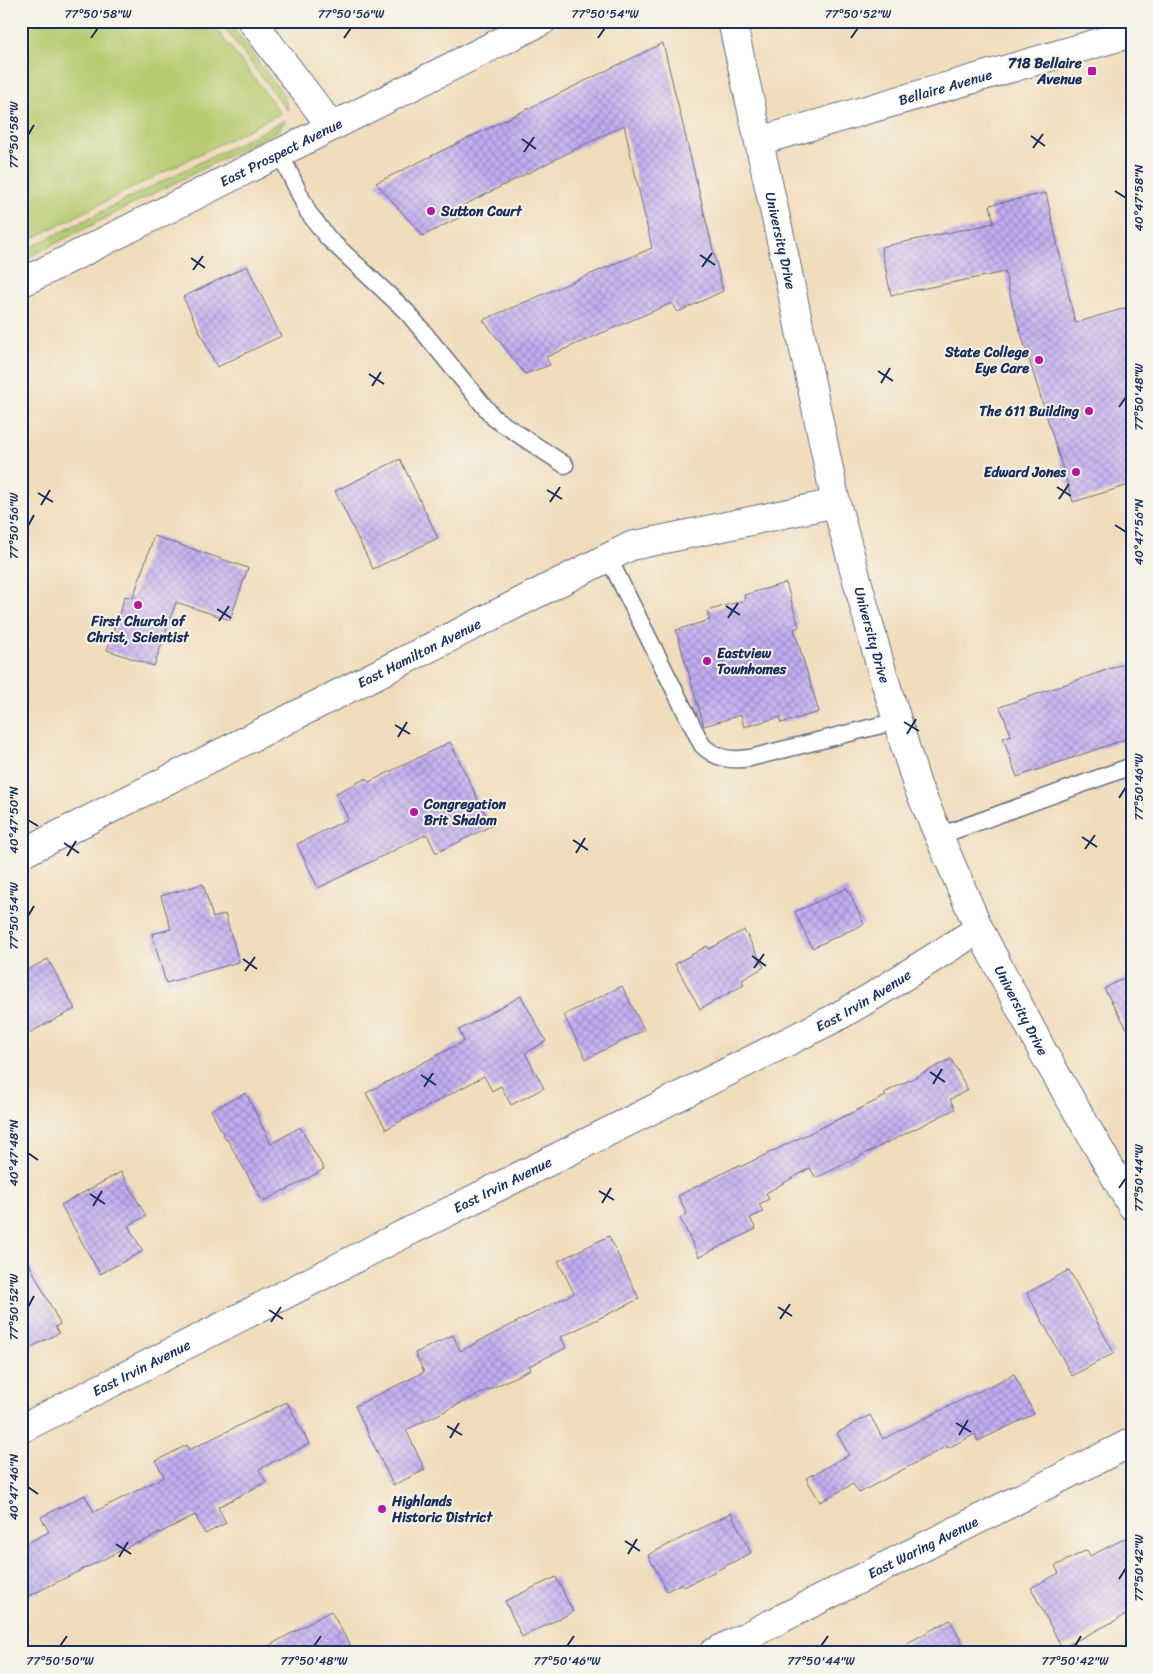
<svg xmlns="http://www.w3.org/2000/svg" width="1153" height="1674" font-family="Sriracha,sans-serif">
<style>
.grass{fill:#b6ca6e;stroke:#687c66}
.building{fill:url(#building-cross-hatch)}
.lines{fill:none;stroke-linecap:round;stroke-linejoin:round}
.service-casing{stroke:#666c7e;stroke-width:19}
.minor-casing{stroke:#666c7e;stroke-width:30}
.secondary-casing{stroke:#666c7e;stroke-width:30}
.service{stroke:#fff;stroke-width:16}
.minor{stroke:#fff;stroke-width:28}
.secondary{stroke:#fff;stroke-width:28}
.ticks{fill:none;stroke:#1b2f5e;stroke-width:2}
.poi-dot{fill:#b5179e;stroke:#f7f3e8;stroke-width:2}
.labels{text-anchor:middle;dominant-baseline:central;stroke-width:4;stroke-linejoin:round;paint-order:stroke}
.poi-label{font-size:14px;font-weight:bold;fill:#1b2f5e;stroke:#f7f3e8;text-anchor:end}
.street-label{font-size:14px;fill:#1b2f5e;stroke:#f7f3e8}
.neatline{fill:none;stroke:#1b2f5e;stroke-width:2}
.ticks-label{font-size:12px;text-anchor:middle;fill:#1b2f5e}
</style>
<defs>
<pattern id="building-cross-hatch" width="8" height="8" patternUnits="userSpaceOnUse" patternTransform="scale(1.25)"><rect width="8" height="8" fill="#c2adf1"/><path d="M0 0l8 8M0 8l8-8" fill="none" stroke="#9d8dc6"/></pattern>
</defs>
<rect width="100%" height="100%" fill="#f7f3e8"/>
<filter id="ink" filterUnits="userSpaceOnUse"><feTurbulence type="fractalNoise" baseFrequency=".02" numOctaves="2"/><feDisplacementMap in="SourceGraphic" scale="10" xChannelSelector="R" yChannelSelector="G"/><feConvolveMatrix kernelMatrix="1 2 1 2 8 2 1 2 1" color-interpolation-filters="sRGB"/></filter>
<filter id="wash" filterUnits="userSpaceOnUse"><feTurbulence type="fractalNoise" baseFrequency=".0096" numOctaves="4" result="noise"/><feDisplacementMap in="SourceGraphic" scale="20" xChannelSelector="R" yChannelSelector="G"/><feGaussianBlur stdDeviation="1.12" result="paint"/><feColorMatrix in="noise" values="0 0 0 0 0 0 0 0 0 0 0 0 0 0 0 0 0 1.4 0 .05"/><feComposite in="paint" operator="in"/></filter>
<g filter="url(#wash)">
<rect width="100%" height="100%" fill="#f0dcba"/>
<path class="grass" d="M21,21H210L281,113L21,244Z
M219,21H228L284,96L288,110L286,109Z
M285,120L286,121L277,131L21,261V252Z"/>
<g id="blocks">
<path class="building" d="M663,43L723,291L678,312L672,303L546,357L550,365L525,374L483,320L652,248L624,125L460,207L464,215L423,236L376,183Z
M1046,193L1075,323L1132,306V484L1073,502L1012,304L1005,272L891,295L881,247L994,223L990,205Z
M247,266L281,336L217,367L183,297Z
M400,459L438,538L373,569L335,491Z
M154,536L248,568L230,620L176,602L154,666L107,650L125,596L133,598Z
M786,583L799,627L794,629L819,712L781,723L780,717L744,727L741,715L704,726L676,630L710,620L707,611L745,600L744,595Z
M1132,661V737L1017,777L1003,738L1011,735L1000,707Z
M450,742L491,826L436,853L427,834L318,888L297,844L348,819L336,793L367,778L369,782Z
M203,884L213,918L225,914L239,962L166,983L152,934L171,929L161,896Z
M847,888L864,924L812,948L795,912Z
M744,930L764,967L742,980L744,985L700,1009L675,964L707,946L709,949Z
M48,959L75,1009L21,1037V973Z
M1132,973V1037L1104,989Z
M622,986L644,1030L586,1059L564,1015Z
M521,996L546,1041L525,1053L544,1088L511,1105L501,1086L492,1091L484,1076L386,1129L366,1093L464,1041L459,1030Z
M951,1059L968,1090L950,1099L955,1109L816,1178L810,1168L766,1193L769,1199L759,1204L763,1212L750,1218L756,1229L699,1257L680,1218L687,1214L678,1196L739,1165L740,1167L886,1096L884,1093Z
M246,1093L271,1144L300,1127L324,1169L285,1191L284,1190L263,1202L227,1139L226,1140L211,1110Z
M121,1172L146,1216L128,1226L143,1251L100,1274L61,1205Z
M609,1236L639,1299L561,1337L566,1348L529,1366L531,1369L406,1430L425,1470L393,1485L355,1406L424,1372L415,1353L453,1335L460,1351L574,1293L558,1261Z
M21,1248L60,1324L55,1327L59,1333L21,1352Z
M1069,1270L1114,1353L1072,1376L1027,1293Z
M1014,1374L1034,1414L978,1441L975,1434L948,1448L947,1446L859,1493L853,1484L820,1502L806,1478L849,1455L837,1433L870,1415L883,1439Z
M287,1402L309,1444L259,1469L266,1482L218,1507L226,1523L205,1534L195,1515L138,1544V1542L21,1600V1546L49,1532L41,1517L85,1495L94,1512L164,1477L156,1461L187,1445L189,1450Z
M731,1513L751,1553L684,1587L682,1583L667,1591L648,1555Z
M1132,1535V1612L1062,1648L1031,1588L1059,1573L1055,1566L1087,1550L1090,1556Z
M556,1577L573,1612L522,1637L505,1601Z
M331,1611L354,1653H256Z
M950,1620L967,1653H889Z"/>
</g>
</g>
<g filter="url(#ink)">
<use href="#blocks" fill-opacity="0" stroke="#666c7e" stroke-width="1"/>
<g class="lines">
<g class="service-casing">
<path id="service" d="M280,153L308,212L328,238L407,312L494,418L565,465
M608,557L702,745C716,759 731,761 750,758L897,721
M939,836L1132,766"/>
</g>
<g class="minor-casing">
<g id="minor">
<path d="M252,21L331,126"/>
<path id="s1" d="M759,141L1132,33"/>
<path id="s2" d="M21,283L542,21"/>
<path id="s3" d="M21,854L631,546L836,503"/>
<path id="s4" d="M21,1429L384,1244L835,1018L873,996L979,929"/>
<path id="s5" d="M713,1653L1132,1442"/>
</g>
</g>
<g class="secondary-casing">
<g id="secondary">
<path id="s6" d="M732,21L784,254L836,503L881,668L917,785L979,929L1043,1052L1132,1206"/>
</g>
</g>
<use href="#service" class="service"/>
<use href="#minor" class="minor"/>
<use href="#secondary" class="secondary"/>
</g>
</g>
<path class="ticks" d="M91,38L98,28M344,38L351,28M598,38L605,28M851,38L858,28M28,135L34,125M1031,136L1045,146M522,139L536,149M1033,148L1043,134M524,152L534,137M1115,191L1126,198M700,255L715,265M191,258L205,268M702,267L712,253M193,270L203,256M878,371L893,381M369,374L384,384M881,383L890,368M372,386L381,372M1119,407L1126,397M1057,487L1071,496M547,490L562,499M38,493L53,502M1059,499L1069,484M550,502L560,487M41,505L50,490M1115,525L1126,532M28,526L34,515M726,606L740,615M217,609L231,618M728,618L738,603M219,621L229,606M904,722L919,731M395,725L410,734M907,734L916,719M398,737L407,722M1119,798L1126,787M28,820L38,826M1082,837L1097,847M573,840L588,850M64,843L79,853M1085,849L1095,835M576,853L585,838M67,856L76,841M28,916L34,906M752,956L766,966M243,959L257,969M754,968L764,954M245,971L255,957M930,1072L945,1082M421,1075L436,1085M933,1084L942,1069M424,1087L433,1073M28,1153L38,1160M1119,1188L1126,1178M599,1191L614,1200M90,1194L105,1204M602,1203L611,1188M93,1206L102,1191M28,1307L34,1296M778,1307L792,1316M269,1310L283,1319M780,1319L790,1304M271,1322L281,1307M956,1423L971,1432M447,1426L462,1435M959,1435L968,1420M450,1438L459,1423M28,1487L38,1494M625,1541L640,1551M116,1544L131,1554M628,1554L637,1539M119,1557L128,1542M1119,1579L1126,1568M60,1646L67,1636M314,1646L321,1636M567,1646L574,1636M821,1646L828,1636M1075,1646L1081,1636"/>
<g class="poi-dot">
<rect x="1087" y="66" width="10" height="10" rx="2.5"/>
<circle cx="431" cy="211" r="5"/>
<circle cx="1039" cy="360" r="5"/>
<circle cx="1089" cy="411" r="5"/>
<circle cx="1076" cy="472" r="5"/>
<circle cx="138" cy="605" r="5"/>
<circle cx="707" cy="661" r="5"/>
<circle cx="414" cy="812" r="5"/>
<circle cx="382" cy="1509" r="5"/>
</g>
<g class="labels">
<g class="poi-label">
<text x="1082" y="63">718 Bellaire<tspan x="1082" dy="16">Avenue</tspan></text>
<text x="441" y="211" text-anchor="start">Sutton Court</text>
<text x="1029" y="352">State College<tspan x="1029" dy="16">Eye Care</tspan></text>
<text x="1079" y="411">The 611 Building</text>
<text x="1066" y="472">Edward Jones</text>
<text x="138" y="621" text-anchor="middle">First Church of<tspan x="138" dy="16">Christ, Scientist</tspan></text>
<text x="717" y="653" text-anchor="start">Eastview<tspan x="717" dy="16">Townhomes</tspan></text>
<text x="424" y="804" text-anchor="start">Congregation<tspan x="424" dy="16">Brit Shalom</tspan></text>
<text x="392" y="1501" text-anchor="start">Highlands<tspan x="392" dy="16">Historic District</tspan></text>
</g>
<g class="street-label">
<text stroke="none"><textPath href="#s1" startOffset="194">Bellaire Avenue</textPath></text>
<text stroke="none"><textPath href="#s2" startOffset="291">East Prospect Avenue</textPath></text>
<text stroke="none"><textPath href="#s6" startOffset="225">University Drive</textPath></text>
<text stroke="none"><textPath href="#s6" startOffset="630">University Drive</textPath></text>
<text stroke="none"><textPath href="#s3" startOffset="446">East Hamilton Avenue</textPath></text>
<text stroke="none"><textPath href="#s4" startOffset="945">East Irvin Avenue</textPath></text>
<text stroke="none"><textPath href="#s6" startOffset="1035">University Drive</textPath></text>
<text stroke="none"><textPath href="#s4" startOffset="540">East Irvin Avenue</textPath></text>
<text stroke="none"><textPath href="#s4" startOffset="135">East Irvin Avenue</textPath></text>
<text stroke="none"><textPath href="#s5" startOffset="235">East Waring Avenue</textPath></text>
</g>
</g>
<rect width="1153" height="1674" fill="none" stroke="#f7f3e8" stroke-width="55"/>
<rect x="28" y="28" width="1098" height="1618" class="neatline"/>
<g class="ticks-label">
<text x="98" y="18">77°50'58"W</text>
<text x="351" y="18">77°50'56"W</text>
<text x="605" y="18">77°50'54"W</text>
<text x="858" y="18">77°50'52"W</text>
<text transform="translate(14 135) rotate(-90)" y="4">77°50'58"W</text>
<text transform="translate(1139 198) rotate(-90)" y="4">40°47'58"N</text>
<text transform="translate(1139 397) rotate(-90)" y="4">77°50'48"W</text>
<text transform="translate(14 526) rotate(-90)" y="4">77°50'56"W</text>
<text transform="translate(1139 532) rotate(-90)" y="4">40°47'56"N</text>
<text transform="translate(1139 787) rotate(-90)" y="4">77°50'46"W</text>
<text transform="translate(14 820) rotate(-90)" y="4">40°47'50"N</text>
<text transform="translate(14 916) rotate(-90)" y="4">77°50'54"W</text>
<text transform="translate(14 1153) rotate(-90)" y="4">40°47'48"N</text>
<text transform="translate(1139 1178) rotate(-90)" y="4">77°50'44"W</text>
<text transform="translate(14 1307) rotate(-90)" y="4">77°50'52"W</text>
<text transform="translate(14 1487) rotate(-90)" y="4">40°47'46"N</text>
<text transform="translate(1139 1568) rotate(-90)" y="4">77°50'42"W</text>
<text x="60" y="1665">77°50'50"W</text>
<text x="314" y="1665">77°50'48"W</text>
<text x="567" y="1665">77°50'46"W</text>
<text x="821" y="1665">77°50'44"W</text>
<text x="1075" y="1665">77°50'42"W</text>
</g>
</svg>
